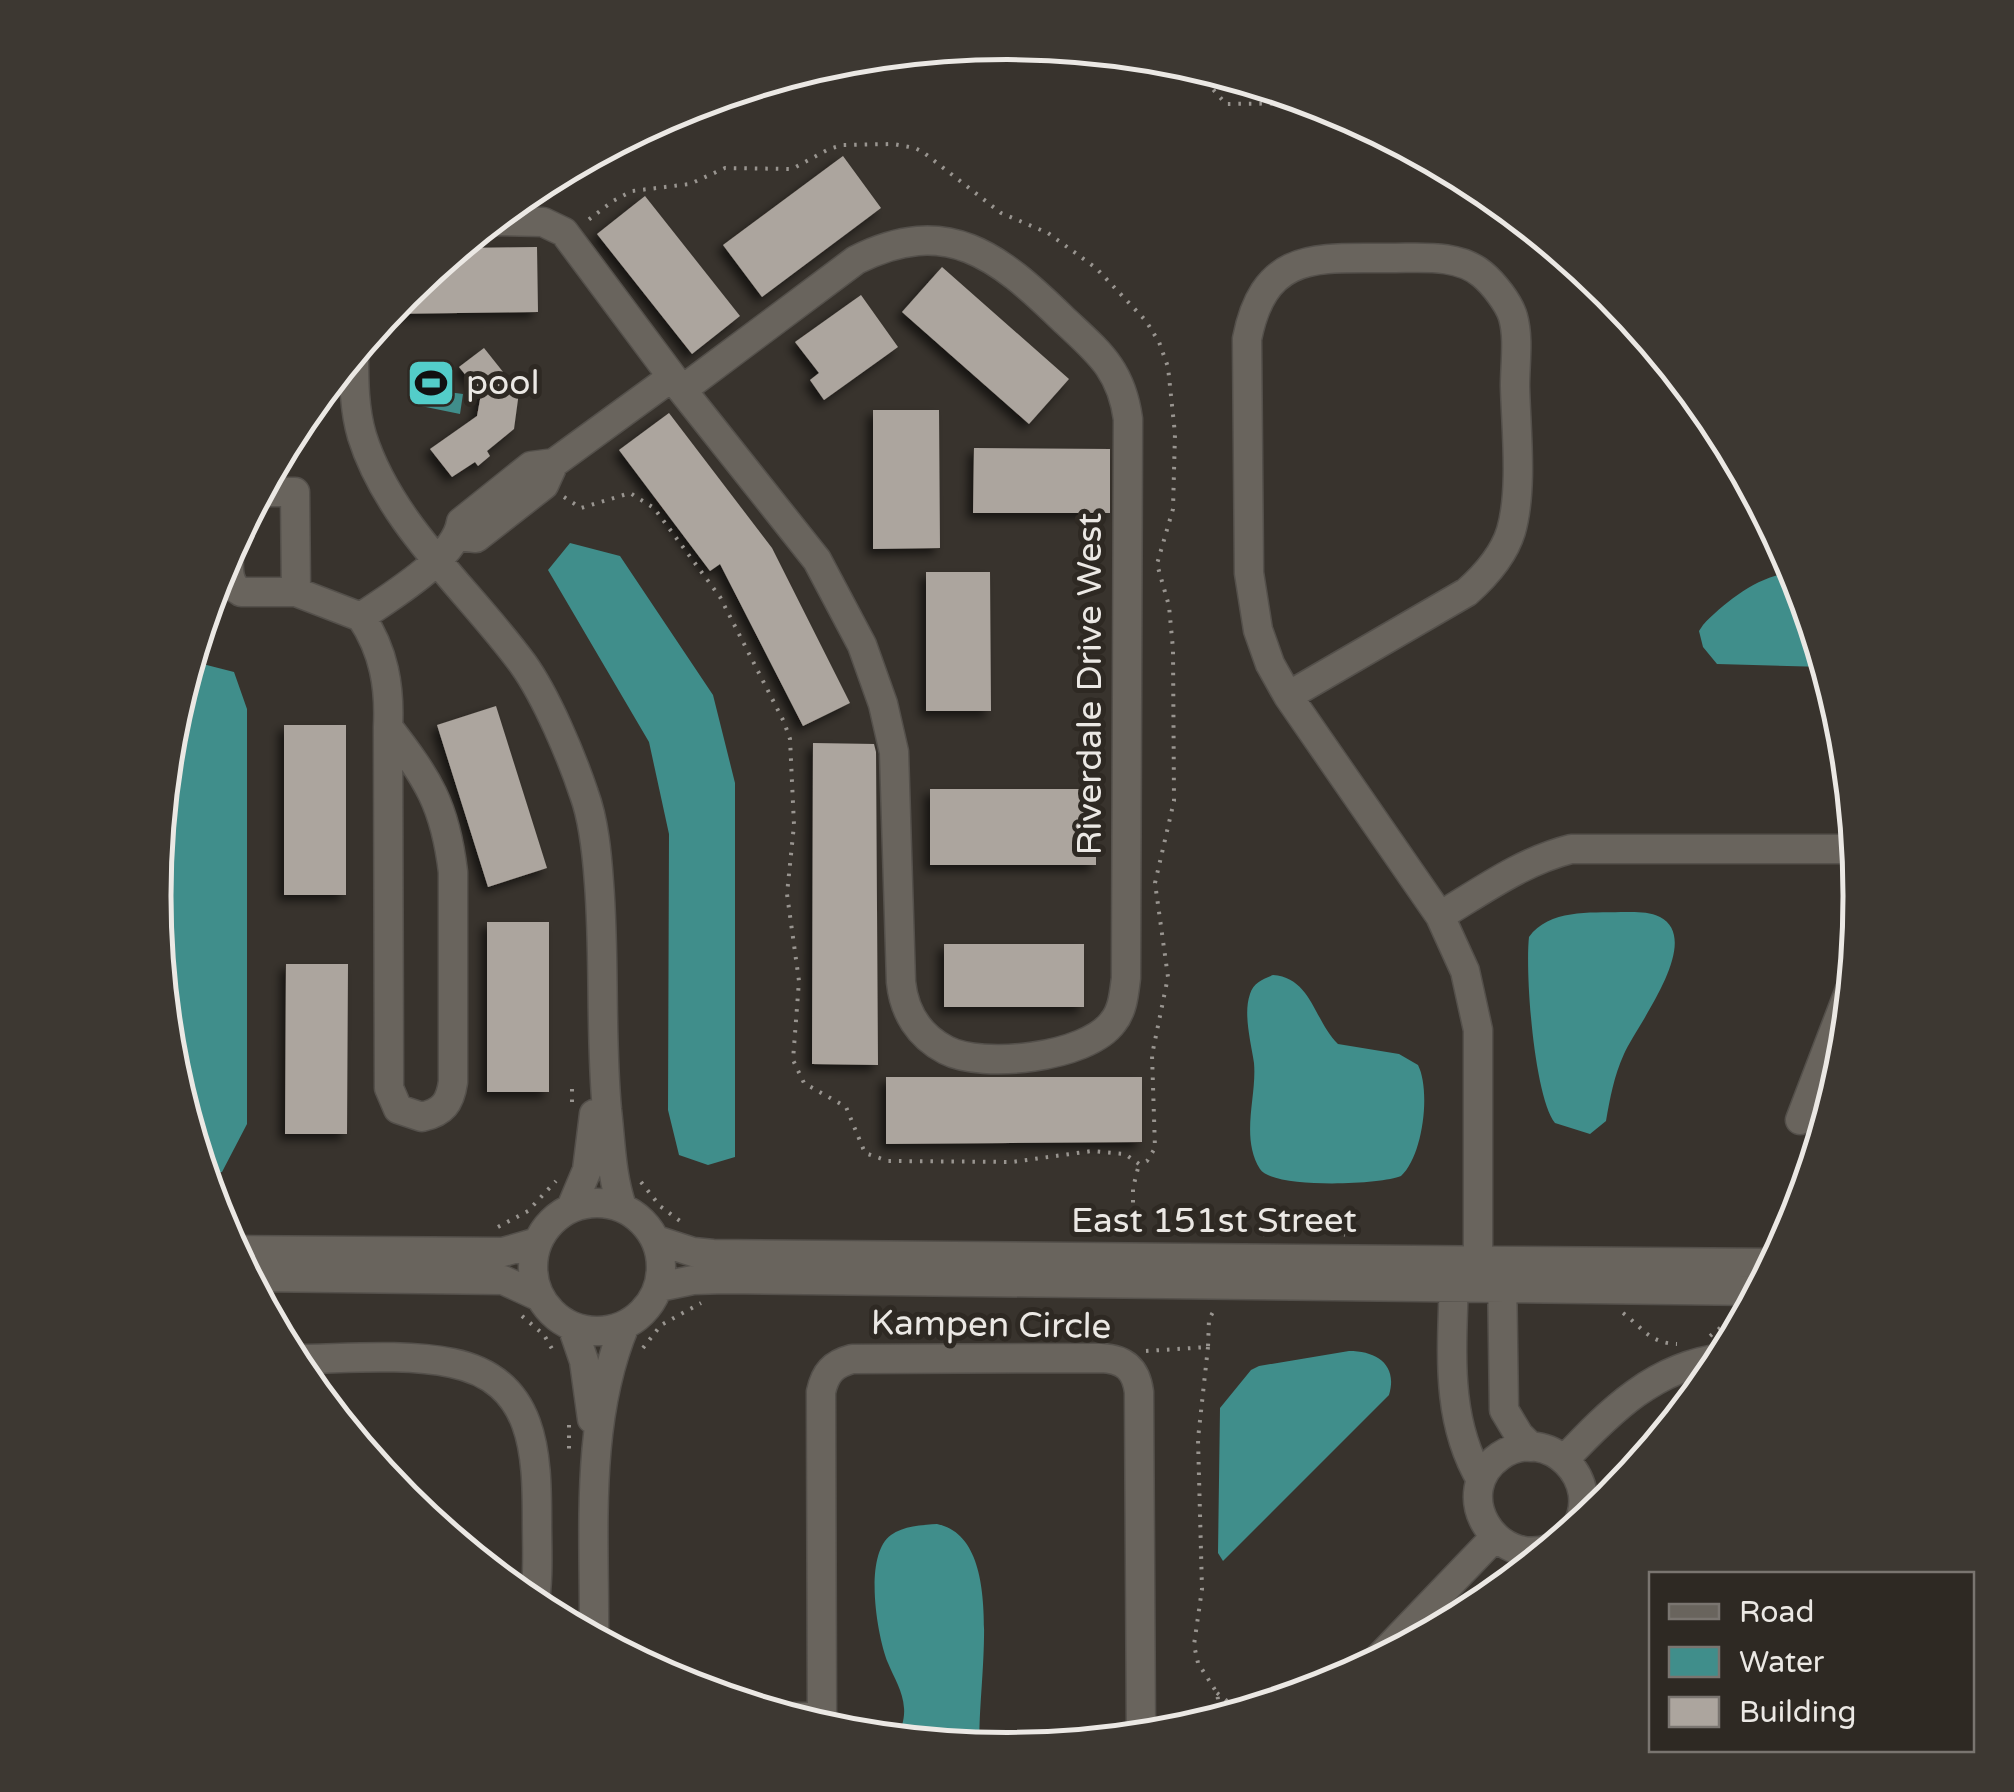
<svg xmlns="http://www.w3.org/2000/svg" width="2014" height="1792" font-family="'Varela Round',sans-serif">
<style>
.water{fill:#408e8b}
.building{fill:#aca59e;filter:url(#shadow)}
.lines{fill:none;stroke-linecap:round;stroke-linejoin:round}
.minor-casing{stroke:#54504b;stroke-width:31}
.path{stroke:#999590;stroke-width:4;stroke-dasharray:2.5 8;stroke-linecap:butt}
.minor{stroke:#69645d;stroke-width:28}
.labels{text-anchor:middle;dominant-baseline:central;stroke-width:10;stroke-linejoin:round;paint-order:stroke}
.poi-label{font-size:35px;fill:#ebe8e4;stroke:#2e2923;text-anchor:start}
.street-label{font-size:35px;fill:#ebe8e4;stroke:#2e2923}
.rim{fill:none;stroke:#ebe8e4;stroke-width:5}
</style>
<defs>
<filter id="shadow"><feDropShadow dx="-5.5" dy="5.5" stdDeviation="5" flood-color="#0009"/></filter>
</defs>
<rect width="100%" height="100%" fill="#38332d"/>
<path class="water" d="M430,364L442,368L441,391L463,394L460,414L421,406C417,395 419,370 430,364Z
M570,543L620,556L713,695L735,783V1157L708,1165L679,1155L668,1110L669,834L649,742L548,570Z
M1785,574L1798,578L1825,667L1717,664L1703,647L1699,631L1703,625C1723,604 1755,578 1785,574Z
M191,661L234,672L247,709V1124L222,1172L204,1174L170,1062L154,895L170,729Z
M1621,912C1634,912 1648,911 1660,917C1704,940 1637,1025 1624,1054C1614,1076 1610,1098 1606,1121L1590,1134L1555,1123C1534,1096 1525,973 1529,937C1549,909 1590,913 1621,912Z
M1273,975C1312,978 1314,1021 1338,1044L1399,1054L1418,1065C1431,1091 1423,1156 1401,1176C1380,1185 1272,1189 1260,1169C1240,1137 1257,1097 1254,1063C1251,1042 1243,1014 1250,994C1253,983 1263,979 1273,975Z
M1349,1351C1377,1351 1398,1365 1389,1395L1223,1561L1218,1553L1220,1408L1251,1370L1259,1366Z
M937,1524C1010,1539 975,1692 980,1747L898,1739C901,1729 905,1718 904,1708C903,1691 894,1678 888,1663C877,1636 863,1555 891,1535C903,1526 922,1525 937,1524Z"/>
<path class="building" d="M843,156L881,208L762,297L723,245Z
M645,196L740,316L692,354L597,234Z
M537,247L538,312L386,314L404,292L458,248Z
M942,267L1069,379L1029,424L902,312Z
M861,295L898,347L824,400L810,380L819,373L795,342Z
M484,348L519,392L514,429L487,451L490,456L478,466L475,462L452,477L430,449L477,416L481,394L459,367Z
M873,410H939L940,548L873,549Z
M669,413L772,548L850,703L803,726L720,564L710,571L619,450Z
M974,448L1110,449V513H973Z
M926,572H990L991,711H926Z
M496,706L547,868L488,887L437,725Z
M284,725H346V895H284Z
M813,743L874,744L876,752L878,1065L812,1064Z
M930,789H1096V865H930Z
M487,922H549V1092H487Z
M944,944H1084V1007H944Z
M286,964H348L347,1134H285Z
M886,1077H1142V1142L886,1144Z"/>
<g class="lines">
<g class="minor-casing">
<path id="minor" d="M491,221L543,222L564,232L682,390L817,560L862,645L883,704L894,752L901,982C904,1012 919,1036 946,1050C982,1069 1087,1058 1113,1022C1123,1010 1124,993 1126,978L1128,419C1121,368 1097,351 1062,318C998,256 947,214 856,260L682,390
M354,353C354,381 354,409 362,436C390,525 469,590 523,664C546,696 571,755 584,794C594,821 597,854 599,883C605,959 600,1035 607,1110C611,1144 611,1175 622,1207
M260,492H295L296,592L361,617C384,651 390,687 388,727L389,1088L398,1109L422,1117C443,1112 450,1103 453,1082V872C445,805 428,779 388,727
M459,536L476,538L544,485L554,463
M229,550C229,565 226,584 241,592H296
M361,617C391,596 456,558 461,522L531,466L554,463L672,377
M1288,696L1467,592C1485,576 1504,554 1511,531C1523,489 1516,429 1515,386C1515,364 1519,338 1513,317C1509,303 1493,283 1482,274C1458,254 1422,258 1393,258C1319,259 1265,248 1247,339L1249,573L1258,630L1270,664L1288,696L1440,916L1465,971L1478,1030V1260
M1440,916C1483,890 1523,861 1571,849H1856
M1800,1120L1852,984
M533 1267a64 64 0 1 1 128 0a64 64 0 1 1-128 0Z
M571,1208L587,1170L594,1114
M656,1240L693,1252L713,1254L1774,1263
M233,1250L503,1252L538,1242
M1454,1272C1453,1344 1443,1416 1481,1480
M1502,1272L1504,1410L1519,1435L1531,1447
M247,1277L503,1280L540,1297
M659,1287L693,1280L726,1279L1759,1291
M572,1326L584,1361L592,1419
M291,1359C342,1359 403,1353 452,1363C536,1380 537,1454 537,1522C537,1550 539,1579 534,1606
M1565,1459C1610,1411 1655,1366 1723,1358
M1551,1548C1495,1569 1449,1492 1500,1456C1548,1423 1605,1482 1575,1529
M594,1638C595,1535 584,1423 625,1325
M1374,1663L1494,1538
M786,1717H822
M822,1728L821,1392C825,1373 833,1364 852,1359L1101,1358C1125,1359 1136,1369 1139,1392L1141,1736"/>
</g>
<path class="path" d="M1209,70L1210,86L1226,104L1318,103
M564,497L581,508L630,493L654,508L720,597L784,722L790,739L794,825L787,894L799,981L793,1060L804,1083L846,1107L865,1153L888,1161L1012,1162L1092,1151L1125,1154L1139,1164L1147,1161L1155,1148L1152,1055L1168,977L1155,883L1174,801L1173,649L1169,606L1157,564L1173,509L1175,434L1168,367L1159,342L1146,321L1096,268L1048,233L1001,213L923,152L915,148L893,144L843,145L829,149L792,169L725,168L690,184L632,191L613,201L583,224
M572,1089V1105
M641,1182L660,1206L684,1224
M498,1227L528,1211L556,1181
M1133,1234V1188L1139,1164
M1263,1235C1302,1222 1306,1222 1345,1235
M1623,1313C1643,1328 1649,1343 1677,1344
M522,1316L544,1335L555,1354
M1710,1336L1725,1324L1743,1320
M1208,1347L1198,1439L1202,1589L1194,1645L1198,1663L1217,1693L1221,1719
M643,1348L661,1325L701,1303
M1146,1351L1208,1347L1209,1319L1216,1307
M569,1425V1455
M1217,1693L1241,1712"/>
<use href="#minor" class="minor"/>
</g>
<defs>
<g id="stadium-square" transform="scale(2.5)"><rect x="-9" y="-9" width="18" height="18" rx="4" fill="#53cdc9" stroke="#2e2923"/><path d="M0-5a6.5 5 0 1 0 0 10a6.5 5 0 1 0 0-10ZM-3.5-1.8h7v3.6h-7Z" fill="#111"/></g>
</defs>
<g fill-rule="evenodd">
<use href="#stadium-square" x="431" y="383"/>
</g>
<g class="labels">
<g class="poi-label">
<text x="466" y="383">pool</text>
</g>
<g class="street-label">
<text transform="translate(1090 684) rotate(-90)">Riverdale Drive West</text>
<text x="1214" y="1221">East 151st Street</text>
<text transform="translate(991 1325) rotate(1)">Kampen Circle</text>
</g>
</g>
<path d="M0 0H2014V1792H0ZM171 896a836 836 0 1 1 1672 0a836 836 0 1 1-1672 0Z" fill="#3d3832" fill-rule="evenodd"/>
<path class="rim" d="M171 896a836 836 0 1 1 1672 0a836 836 0 1 1-1672 0Z"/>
<rect x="1649" y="1572" width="325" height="180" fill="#2e2923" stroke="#7a7570" stroke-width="2.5"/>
<rect x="1669" y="1604" width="50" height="15" fill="#69645d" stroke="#7a7570" stroke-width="2.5"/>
<text x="1739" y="1622" font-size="30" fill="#ebe8e4">Road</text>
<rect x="1669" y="1647" width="50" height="30" fill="#408e8b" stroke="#7a7570" stroke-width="2.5"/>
<text x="1739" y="1672" font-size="30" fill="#ebe8e4">Water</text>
<rect x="1669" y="1697" width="50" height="30" fill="#aca59e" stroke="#7a7570" stroke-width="2.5"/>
<text x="1739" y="1722" font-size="30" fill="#ebe8e4">Building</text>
</svg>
